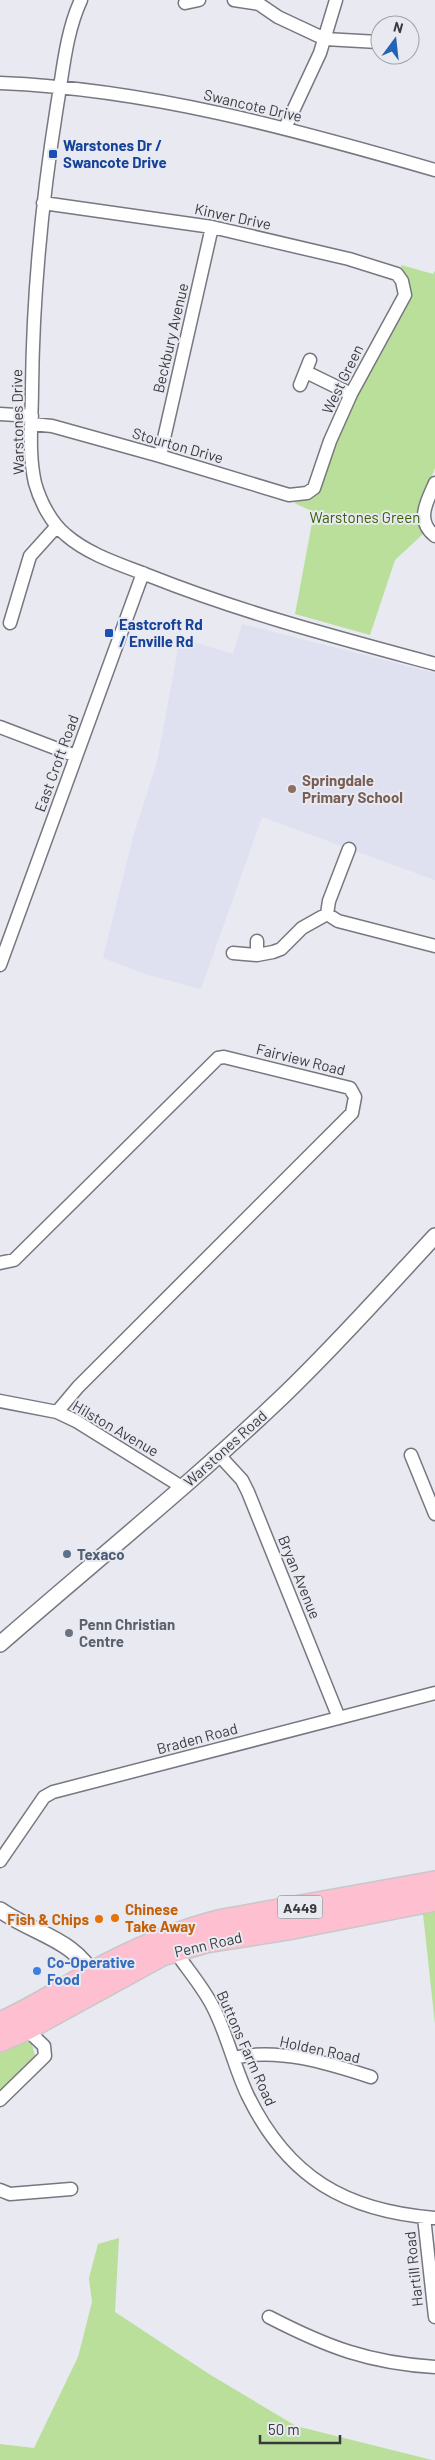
<svg xmlns="http://www.w3.org/2000/svg" width="435" height="2460" font-family="Barlow,sans-serif">
<style>
.built{fill:#dfe0f0}
.green{fill:#b9df9a}
.lines{fill:none;stroke-linecap:round;stroke-linejoin:round}
.minor-casing{stroke:#77787f;stroke-width:15}
.tertiary-casing{stroke:#77787f;stroke-width:18}
.trunk-casing{stroke:#c8c8c9;stroke-width:24}
.minor{stroke:#fff;stroke-width:12}
.tertiary{stroke:#fff;stroke-width:15}
.trunk{stroke:#febfd0;stroke-width:21}
.transit-dot{fill:#1a4fb4;stroke:#e8e9f1;stroke-width:2}
.education-dot{fill:#8d6e63;stroke:#e8e9f1;stroke-width:2}
.service-dot{fill:#5c6f8a;stroke:#e8e9f1;stroke-width:2}
.worship-dot{fill:#6b7280;stroke:#e8e9f1;stroke-width:2}
.food-dot{fill:#e8710a;stroke:#e8e9f1;stroke-width:2}
.shop-dot{fill:#3f7fe0;stroke:#e8e9f1;stroke-width:2}
.labels{text-anchor:middle;dominant-baseline:central;stroke-width:4;stroke-linejoin:round;paint-order:stroke}
.shield{fill:#e8e9f1;stroke:#6e6e74;stroke-width:1}
.shield-label{font-size:14px;font-weight:bold;fill:#3a3a3e}
.street-label{font-size:15px;fill:#3a3a3e;stroke:#e8e9f1}
.transit-label{font-size:15px;font-weight:bold;fill:#164399;stroke:#e8e9f1;text-anchor:start}
.park-label{font-size:15px;fill:#396005;stroke:#e8e9f1}
.education-label{font-size:15px;font-weight:bold;fill:#785e54;stroke:#e8e9f1;text-anchor:start}
.service-label{font-size:15px;font-weight:bold;fill:#4e5e75;stroke:#e8e9f1;text-anchor:start}
.worship-label{font-size:15px;font-weight:bold;fill:#5b616d;stroke:#e8e9f1;text-anchor:start}
.food-label{font-size:15px;font-weight:bold;fill:#c56008;stroke:#e8e9f1;text-anchor:start}
.shop-label{font-size:15px;font-weight:bold;fill:#366cbe;stroke:#e8e9f1;text-anchor:start}
</style>
<rect width="100%" height="100%" fill="#e8e9f1"/>
<path class="built" d="M242,624L435,673V880L262,817L201,989L145,974L103,958L133,837L157,762L180,638L233,654Z"/>
<path class="green" d="M401,265L433,274L435,271V468L416,514L423,534L395,560L370,635L295,614L314,512L294,503L318,492L354,398L411,295Z
M435,1911V2024L423,1914Z
M29,2034L36,2059L0,2092V2050Z
M119,2238L115,2312L209,2374L296,2426L432,2460H0V2444L34,2448L78,2357L92,2302L89,2278L98,2244Z"/>
<g class="lines">
<g class="minor-casing">
<path id="minor" d="M81,0C66,32 63,71 57,106C42,200 33,293 32,388C32,419 28,453 35,483C40,501 51,523 66,535C89,555 122,565 150,576C243,613 339,638 435,664
M234,0L259,4L278,17L325,39L378,42
M185,3L199,0
M0,83C149,89 293,129 435,170
M285,128L320,53L336,0
M306,372L351,394
M300,385L310,360
M0,414L32,416
M32,424L52,426L160,456L289,495L307,493L314,488L330,441L351,394L405,295L402,281L397,274L349,259L212,227L43,203
M160,456L212,227
M435,483C427,502 415,520 435,536
M10,623L30,556L57,526
M0,727L76,756
M349,849L329,901L327,914L338,921L435,946
M233,953L257,955L273,952L281,949L302,928L327,914
M257,955V941
M0,965L143,573
M0,1263L14,1260L218,1058L224,1057L350,1088L355,1097L352,1113L78,1387L57,1412
M0,1401L57,1412L76,1421L182,1487
M219,1455L242,1480L248,1492L339,1718
M411,1455L435,1514
M0,1861L44,1797L53,1792L435,1693
M175,1951C187,1969 203,1987 213,2007C228,2036 234,2067 248,2096C288,2178 346,2211 435,2218
M233,2058C278,2047 328,2063 371,2077
M0,2100L45,2056L44,2046L23,2026
M0,2190L10,2194L71,2189
M424,2217L435,2317
M269,2317C327,2347 369,2363 435,2367"/>
</g>
<g class="tertiary-casing">
<path id="tertiary" d="M0,1644C95,1561 193,1482 284,1395C337,1344 385,1290 435,1236
M0,1910C38,1936 74,1938 97,1981"/>
</g>
<g class="trunk-casing">
<path id="trunk" d="M0,2023C32,2009 61,1990 91,1973C133,1950 177,1931 223,1920L435,1882
M0,2041L27,2029L162,1955L206,1942L288,1929L435,1900"/>
</g>
<use href="#minor" class="minor"/>
<use href="#tertiary" class="tertiary"/>
<use href="#trunk" class="trunk"/>
</g>
<g class="transit-dot">
<rect x="48" y="149" width="10" height="10" rx="2.5"/>
<rect x="104" y="628" width="10" height="10" rx="2.5"/>
</g>
<circle class="education-dot" cx="292" cy="789" r="5"/>
<circle class="service-dot" cx="67" cy="1554" r="5"/>
<circle class="worship-dot" cx="69" cy="1633" r="5"/>
<g class="food-dot">
<circle cx="115" cy="1918" r="5"/>
<circle cx="99" cy="1919" r="5"/>
</g>
<circle class="shop-dot" cx="37" cy="1971" r="5"/>
<g class="labels">
<rect class="shield" x="277.5" y="1895.5" width="45" height="23" rx="4"/>
<g class="shield-label">
<text x="300" y="1907">A449</text>
</g>
<g class="street-label">
<text transform="translate(253 105) rotate(13)">Swancote Drive</text>
<text transform="translate(233 216) rotate(12)">Kinver Drive</text>
<text transform="translate(170 338) rotate(-77)">Beckbury Avenue</text>
<text transform="translate(342 379) rotate(-64)">West Green</text>
<text transform="translate(17 422) rotate(-91)">Warstones Drive</text>
<text transform="translate(178 445) rotate(16)">Stourton Drive</text>
<text transform="translate(56 763) rotate(-70)">East Croft Road</text>
<text transform="translate(301 1059) rotate(14)">Fairview Road</text>
<text transform="translate(116 1428) rotate(30)">Hilston Avenue</text>
<text transform="translate(225 1448) rotate(-42)">Warstones Road</text>
<text transform="translate(300 1577) rotate(68)">Bryan Avenue</text>
<text transform="translate(197 1738) rotate(-15)">Braden Road</text>
<text transform="translate(208 1944) rotate(-13)">Penn Road</text>
<text transform="translate(247 2048) rotate(66)">Buttons Farm Road</text>
<text transform="translate(320 2049) rotate(12)">Holden Road</text>
<text transform="translate(413 2269) rotate(-96)">Hartill Road</text>
</g>
<g class="transit-label">
<text x="63" y="145">Warstones Dr /<tspan x="63" dy="17">Swancote Drive</tspan></text>
<text x="119" y="624">Eastcroft Rd<tspan x="119" dy="17">/ Enville Rd</tspan></text>
</g>
<g class="park-label">
<text x="365" y="517">Warstones Green</text>
</g>
<g class="education-label">
<text x="302" y="780">Springdale<tspan x="302" dy="17">Primary School</tspan></text>
</g>
<g class="service-label">
<text x="77" y="1554">Texaco</text>
</g>
<g class="worship-label">
<text x="79" y="1624">Penn Christian<tspan x="79" dy="17">Centre</tspan></text>
</g>
<g class="food-label">
<text x="125" y="1909">Chinese<tspan x="125" dy="17">Take Away</tspan></text>
<text x="89" y="1919" text-anchor="end">Fish &amp; Chips</text>
</g>
<g class="shop-label">
<text x="47" y="1962">Co-Operative<tspan x="47" dy="17">Food</tspan></text>
</g>
</g>
<g transform="translate(395 40) rotate(15)"><circle r="24" fill="#e8e9f1" stroke="#a2a3a9"/>
<path d="M0-4L9 19L0 12L-9 19Z" fill="#2364b5"/>
<text y="-8" font-size="14" font-weight="bold" text-anchor="middle" fill="#3a3a3e">N</text>
</g>
<path d="M260 2435v8h80v-8" fill="none" stroke="#3a3a3e" stroke-width="2.5"/>
<text x="268" y="2435" font-size="15" fill="#3a3a3e" stroke="#e8e9f1" stroke-width="4" paint-order="stroke">50 m</text>
</svg>
